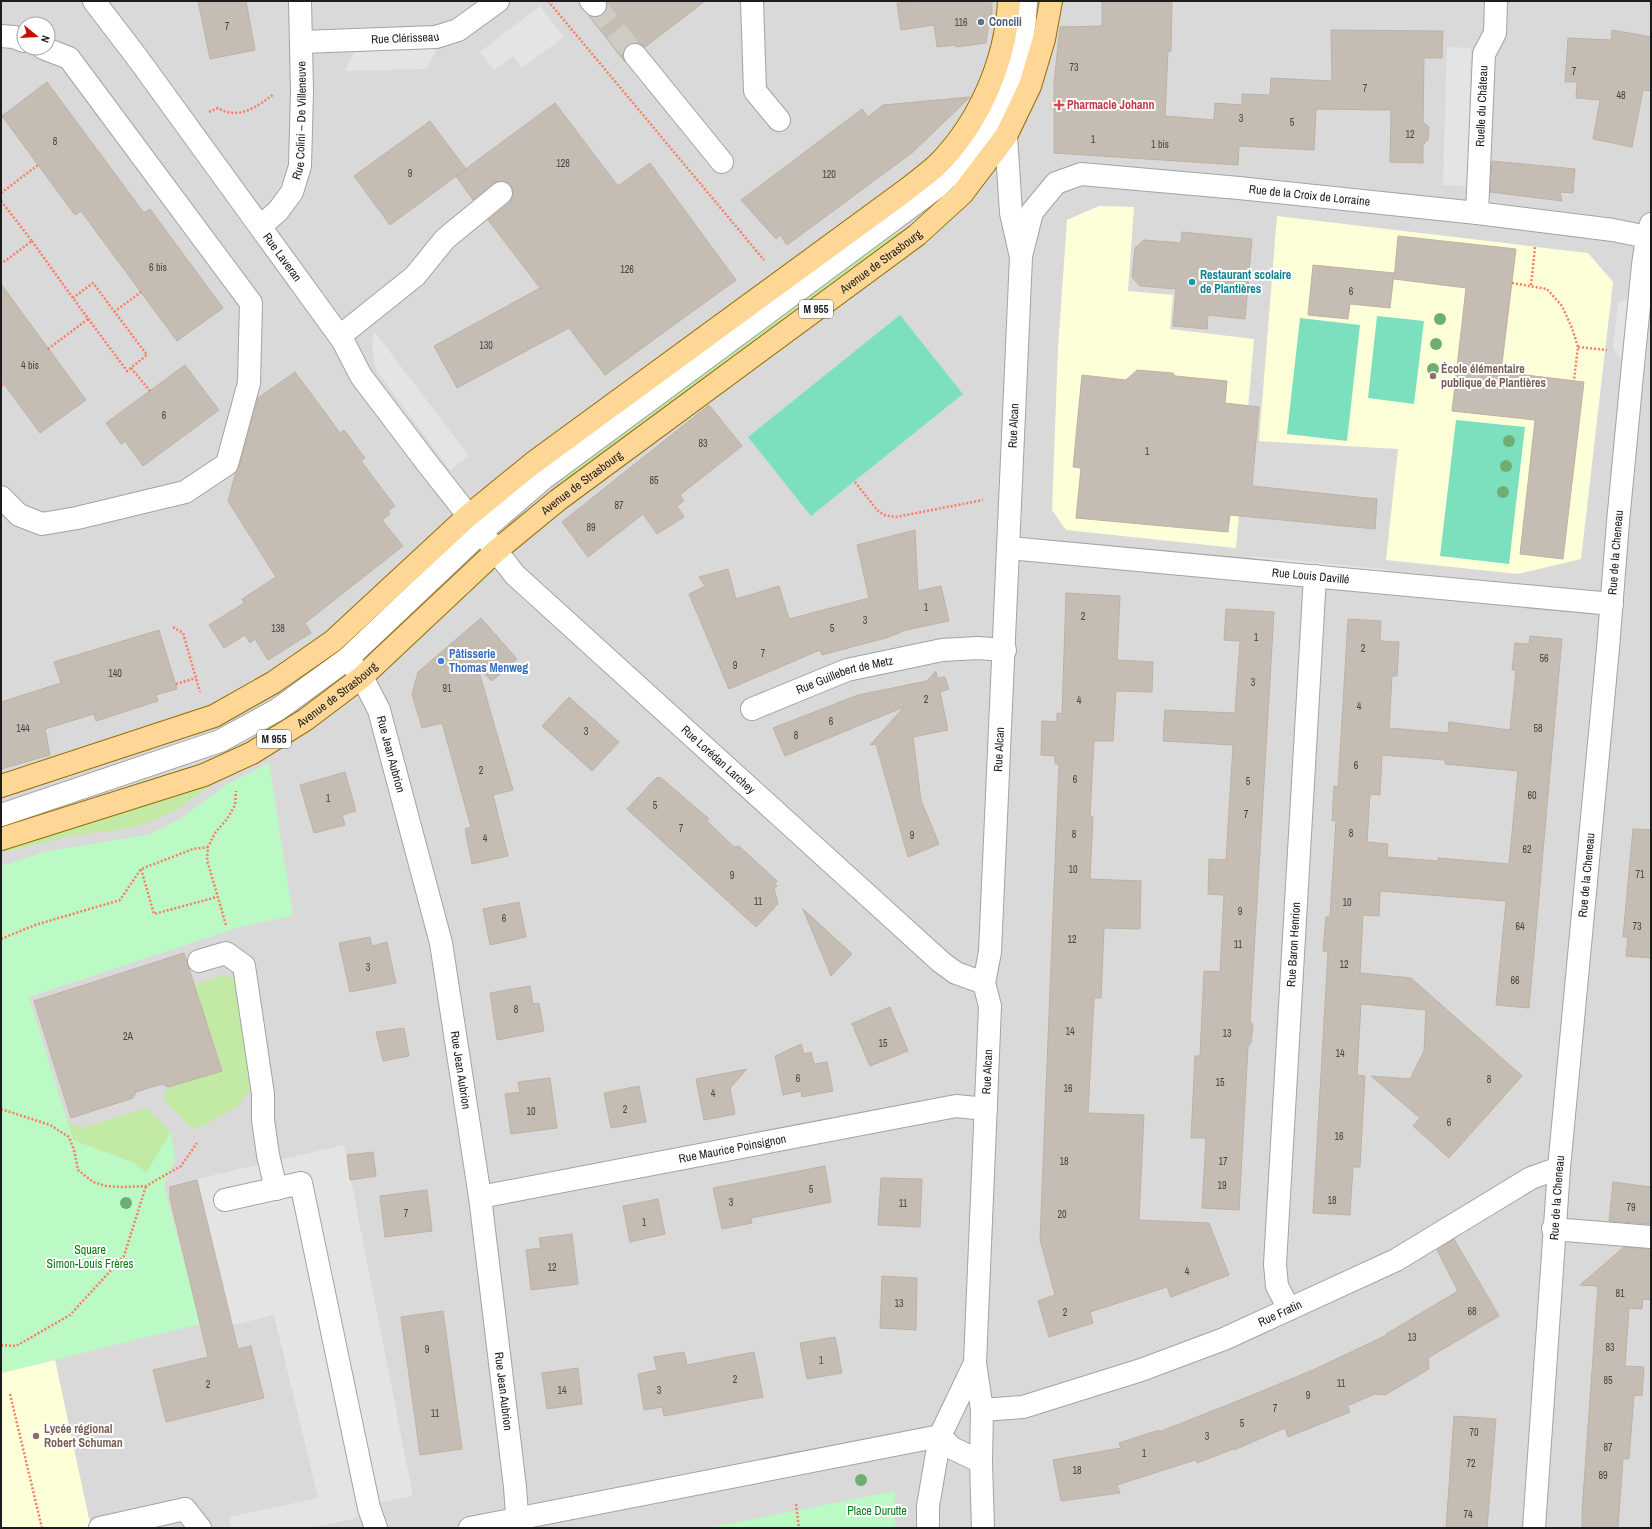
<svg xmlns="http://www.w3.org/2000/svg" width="1652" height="1529" font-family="'Archivo Narrow',sans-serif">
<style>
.residential{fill:#dad9d9;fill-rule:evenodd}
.education{fill:#fdffd9}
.grass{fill:#c3eaa5}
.park{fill:#bbfac4}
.pitch{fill:#7ce0bf}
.parking{fill:#e4e4e4}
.building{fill:#c5bdb4;stroke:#bfb1a3;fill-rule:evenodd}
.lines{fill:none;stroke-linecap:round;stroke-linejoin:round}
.minor-tunnel{stroke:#cecbc3;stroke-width:22;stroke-dasharray:22 11;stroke-linecap:butt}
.minor-casing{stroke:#a3a3a3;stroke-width:24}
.major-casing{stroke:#946c00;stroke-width:24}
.path{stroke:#fd7c63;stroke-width:2.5;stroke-dasharray:2 2;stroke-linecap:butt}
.minor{stroke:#fff;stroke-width:22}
.major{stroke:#fed796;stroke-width:22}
.tree{fill:#70ad73}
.service-dot{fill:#5c6f8a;stroke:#fff;stroke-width:1.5}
.health-dot{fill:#e0444e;stroke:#fff;stroke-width:1.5}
.culture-dot{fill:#0f9aa8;stroke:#fff;stroke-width:1.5}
.education-dot{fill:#8d6e63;stroke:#fff;stroke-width:1.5}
.shop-dot{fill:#3f7fe0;stroke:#fff;stroke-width:1.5}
.labels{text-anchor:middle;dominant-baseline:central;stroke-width:4;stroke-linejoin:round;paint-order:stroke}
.number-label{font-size:10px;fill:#464442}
.shield{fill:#fff;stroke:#606060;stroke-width:1}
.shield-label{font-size:11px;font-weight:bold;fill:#1c1c1c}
.service-label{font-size:12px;font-weight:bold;fill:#4e5e75;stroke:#fff;text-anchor:start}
.street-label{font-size:12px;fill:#1c1c1c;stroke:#fff}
.health-label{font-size:12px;font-weight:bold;fill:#be3a42;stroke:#fff;text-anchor:start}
.culture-label{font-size:12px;font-weight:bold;fill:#0d838f;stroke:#fff;text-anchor:start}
.education-label{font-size:12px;font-weight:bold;fill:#785e54;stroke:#fff;text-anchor:start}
.shop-label{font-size:12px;font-weight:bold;fill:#366cbe;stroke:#fff;text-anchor:start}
.park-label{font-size:12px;fill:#097b19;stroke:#fff}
</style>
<rect width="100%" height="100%" fill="#eeeae1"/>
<path class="residential" d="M1,1H1651V1528H1ZM24,24H48V48H24Z"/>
<path class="education" d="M1099,206L1134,207L1128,291L1173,295L1170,329L1254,339L1236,548L1066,530L1052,510L1058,348L1067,220Z
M1277,216L1588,253L1613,282L1581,559L1518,574L1386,560L1398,449L1259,441Z
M55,1360L91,1528H1V1373Z"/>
<path class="grass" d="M897,230L900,234L563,483L560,478Z
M226,775L176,810L147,823L130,828L70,836L1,853V849Z
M220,976L232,977L239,986L253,1085L237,1107L200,1127H190L163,1099L168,1087L223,1070L194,985Z
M146,1108L171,1132L147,1173L134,1163L73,1140L69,1122L82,1128Z"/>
<path class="park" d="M269,763L293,916L243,926L29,997L73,1140L134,1163L146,1173L171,1132L175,1160L164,1185L200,1324L1,1373V866L43,852L150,834L180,819L226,785Z
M895,1491L894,1514L896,1528H707Z"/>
<path class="pitch" d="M900,315L963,394L811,516L748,437Z
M1377,316L1424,321L1414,404L1368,398Z
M1300,318L1360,325L1347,441L1287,434Z
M1456,420L1525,427L1509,564L1440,556Z"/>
<path class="parking" d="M540,6L564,37L522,68L513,56L494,70L480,52Z
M439,46L426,69L345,71L356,48Z
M1447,47L1471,48L1467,186L1443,185Z
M1628,297L1621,359L1613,348L1618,303Z
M374,331L469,456L450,470L376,370L372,345Z
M1250,556L1386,569L1381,578L1253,565Z
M344,1145L413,1496L382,1502L352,1519L310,1528H231L229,1517L318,1498L274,1315L233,1325L197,1179Z"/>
<path class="building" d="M198,1H246L255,50L210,59Z
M607,1H705L645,47L639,43H633L627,45L623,51V57L625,62L589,16L598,17L604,14L607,8Z
M940,1H992V14L990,15L986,43L956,47V45L937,47L934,25L901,30L897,3Z
M1102,1H1172L1171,51H1168L1165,116L1214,120L1215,103L1242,105V94L1270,95L1271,78L1332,81L1331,30L1443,31L1442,58H1424L1423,122L1429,127L1428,140L1423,145V163L1390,162L1391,110L1316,109L1314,150L1239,146L1238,165L1054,153V83L1060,27L1102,26Z
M1612,30L1651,37V91L1643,90L1632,147L1593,139L1600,100L1576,98L1577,82H1565L1568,38L1611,40Z
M47,82L144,213L150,209L223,308L177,341L81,211L75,215L2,116Z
M970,97L913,152L787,245L780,235L776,239L741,200L862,109L868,117L883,105Z
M555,103L618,186L650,163L736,280L605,375L569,328L457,388L434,346L540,288L488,220L509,203L513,198V191L511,185L506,181H499L493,183L473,200L456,176Z
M430,121L466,169L390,225L354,176Z
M1492,161L1575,169L1573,193L1560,192L1562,201L1490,192Z
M1182,232L1252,239L1245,319L1208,315L1207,329L1173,326L1176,289L1140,286L1132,277L1135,248L1144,240L1181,243Z
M1398,236L1516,249L1501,372L1584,382L1563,559L1520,554L1535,420L1452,411L1466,288L1394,279Z
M1313,265L1394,273L1390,308L1350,304L1348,319L1308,315Z
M1,284L86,400L40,433L1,380Z
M185,365L219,410L143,466L125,441L121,444L106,423Z
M1137,370L1173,373L1175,376L1227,381L1225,403L1259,407L1252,486L1377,499L1375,529L1230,515L1228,532L1076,518L1081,468L1073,467L1082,375L1126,380Z
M295,372L340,433L344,430L365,458L361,461L395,506L388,511L390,514L382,520L403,546L305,623L311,633L268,660L255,639L250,643L245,635L224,648L209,625L244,603L242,599L276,577L228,501L236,471L239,467L258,398Z
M709,405L742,446L680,495L684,501L677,506L684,517L657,534L643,514L588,557L562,522Z
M915,530L918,591L941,586L949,621L906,630L889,637L822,655L820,650L729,689L689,594L705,586L699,577L728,569L736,599L779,586L789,619L869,598L857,545Z
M1066,593L1120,596L1117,660L1153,662L1152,692L1116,691L1113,741H1094L1090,817H1093L1090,879L1141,881L1140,929L1104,928L1101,998H1094L1088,1113L1144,1115L1139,1220L1209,1223L1229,1275L1171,1297L1167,1287L1090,1312L1093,1323L1049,1337L1038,1301L1055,1295L1040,1240L1059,764H1055V756L1041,755L1042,721L1057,722V713L1062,714Z
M1226,609L1274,612L1250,1021L1253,1025L1251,1043L1248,1047L1239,1210L1202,1208L1206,1138H1191L1195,1056H1200L1204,971L1220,972L1224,895L1208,894L1209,859L1226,860L1233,745L1163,741L1165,710L1235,713L1240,641L1224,640Z
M481,618L517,659L492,681L478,668L513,790L493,795L508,856L472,864L465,829L471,827L442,723L422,728L412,694L418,672Z
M1348,619L1381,621L1380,641L1399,642L1397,676H1392L1389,728L1448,733L1449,722L1510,730L1516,670H1512L1515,643L1529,644L1530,636L1562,639L1529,1008L1496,1005L1506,901L1380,891L1379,916L1363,915L1360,973L1411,978L1522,1076L1449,1158L1413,1126L1420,1118L1371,1076L1410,1079L1424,1051L1426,1010L1361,1004L1357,1075L1365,1076L1360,1167H1353L1350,1215L1313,1213L1328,952L1323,951L1326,917H1330L1336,820L1332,821L1334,786L1338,787ZM1382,755L1445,760V764L1518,771L1509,864L1438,858V861L1387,857L1388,844L1367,842L1370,794L1380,795Z
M159,630L177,689L156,695L158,701L96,721L94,714L45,729L50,755L1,769V702L61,683L54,662Z
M936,671L937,678L945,677L949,689L940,692L948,730L913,737L921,800L939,844L908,857L876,744L870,745L904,707L785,756L773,728L858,695L927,681Z
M569,697L619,742L592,771L542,726Z
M345,772L356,811L342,815L345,825L314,833L300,785Z
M657,777L659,778L660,777L709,819L707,821L734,847L739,846L777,881L775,884L777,886L774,888L778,904L756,927L627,809Z
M1633,829L1651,830V958L1626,956L1628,937H1623Z
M519,902L526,937L490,945L483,909Z
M803,909L852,954L831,976Z
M370,937L372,946L387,942L396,983L350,992L339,943Z
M184,953L222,1071L168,1087L162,1084L136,1092L133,1098L71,1118L34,1001Z
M530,986L533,1004L539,1003L544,1031L497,1040L490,993Z
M890,1007L908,1051L870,1066L854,1029L855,1028L851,1024Z
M404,1028L409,1056L383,1061L376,1032Z
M801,1044L804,1054L811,1052L814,1064L827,1062L833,1091L802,1097L801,1091L783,1095L775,1056Z
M747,1069L730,1088L735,1114L704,1120L696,1079Z
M550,1078L557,1128L511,1134L505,1094L520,1092L518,1082Z
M639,1086L646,1122L611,1128L604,1093Z
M373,1152L376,1176L350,1180L347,1155Z
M825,1166L831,1202L751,1218L752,1223L722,1229L713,1188Z
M881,1178L922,1179L920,1227L878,1225Z
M197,1180L238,1349L251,1346L264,1398L166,1422L153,1370L208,1357L170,1198V1187Z
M1613,1182L1651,1187V1224L1609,1221Z
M427,1190L432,1231L385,1237L380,1196Z
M658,1199L665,1234L630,1242L623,1206Z
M572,1234L578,1284L531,1290L526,1250L541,1248L539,1238Z
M1454,1239L1499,1316L1428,1358L1429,1369L1385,1395L1375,1394L1347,1406L1350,1412L1288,1437L1285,1428L1234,1450L1233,1449L1197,1463L1195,1460L1117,1485L1120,1493L1061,1501L1053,1460L1121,1448L1119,1443L1159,1430V1432L1250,1396L1315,1369L1387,1335L1386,1334L1458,1291L1437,1250Z
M1624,1247L1651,1249V1300L1643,1299L1642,1309L1629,1308L1625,1366L1644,1367L1642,1396L1634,1395L1629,1459H1623L1618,1528H1582V1512L1598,1286L1580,1285Z
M882,1276L917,1278L916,1330L880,1328Z
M443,1311L462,1449L420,1455L401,1317Z
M835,1337L842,1373L807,1379L800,1343Z
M684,1352L687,1365L754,1352L763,1397L664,1416L662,1407L644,1410L638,1374L657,1370L654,1357Z
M578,1368L582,1404L547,1409L542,1373Z
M1454,1416L1496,1419L1487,1528H1446Z"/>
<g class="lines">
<path class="minor-tunnel" d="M595,5L635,55"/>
<g class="minor-casing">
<g id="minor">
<path id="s1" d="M94,1L139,60L343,341L361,376L427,463L515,575L941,962L956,973L984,983"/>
<path d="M591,1L595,5"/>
<path d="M752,1L755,91L779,120"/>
<path d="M1,36L14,37L24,41"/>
<path id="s2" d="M302,42L436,37L458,30L498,1"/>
<path d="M635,55L722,162"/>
<path id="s3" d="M1477,213L1484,54L1495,33L1496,1"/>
<path id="s4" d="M261,226L278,211L292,192L300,166L302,91L300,1"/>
<path id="s5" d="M1022,252L1032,212L1056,183L1081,174L1239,188L1477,213L1613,230L1647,237"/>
<path d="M340,336L415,276L445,239L501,193"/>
<path d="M1,497L19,515L42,524L77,518L185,492L227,464L249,383L251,303L69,58L43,48"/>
<path id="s6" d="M1009,548L1612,604"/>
<path id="s7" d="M350,662L362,677L379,710L441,943L480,1197L515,1487L518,1528"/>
<path id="s8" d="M752,709L847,670L942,650L978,648L1005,650"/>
<path d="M1,815L220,741L277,710L347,659L481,532L544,478L936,188C947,178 958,167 968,156C1005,116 1025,55 1026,1"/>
<path d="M199,961L226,953L244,966L263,1094V1120L268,1155L276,1189"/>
<path id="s9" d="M480,1197L956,1106L986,1109"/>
<path d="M225,1200L301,1183L369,1508L376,1528"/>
<path d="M1553,1229L1651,1237"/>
<path id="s10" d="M1289,1309L1277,1286L1275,1264L1315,576"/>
<path id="s11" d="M982,1410L1023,1407L1141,1370L1224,1339L1396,1260L1531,1178L1559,1168"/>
<path d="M100,1528L185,1509L200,1528"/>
<path d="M470,1528L940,1436L952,1448L981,1462"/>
<path d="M928,1528V1506L940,1436L975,1363"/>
<path id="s12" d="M983,1528L981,1462L982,1410L975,1363L989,1031L990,1006L984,983L990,952L1021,257L1011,213L1006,136"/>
<path id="s13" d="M1534,1528L1559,1168L1608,648L1618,522L1632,375L1643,265L1647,237L1651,224"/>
</g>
</g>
<g class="major-casing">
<g id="major">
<path d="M1,786L214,716L274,682L333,641L468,516L533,463L906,190C916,182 927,174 937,165C979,123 1006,61 1009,1"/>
<path id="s14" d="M1,839L204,775L252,753L305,720L362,677L496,551L558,500L917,235L962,194L1006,136L1030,86L1044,39L1051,1"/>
</g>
</g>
<path class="path" d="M548,1L764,260
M209,112L218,108C238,121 258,106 274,94
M1,193L38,165
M1,201L32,241L1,264
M32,241C63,285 95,328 127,371L147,355L93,283L73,298
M1512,283L1547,289L1562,306L1572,328L1578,347L1574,380
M1531,285L1535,247
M114,312L141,292
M1578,347L1607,350
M48,349L88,319
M131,368L150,391
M1,386L4,384
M855,482L877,510L884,515L896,517L983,500
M173,627L183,633L200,692
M176,684L196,678
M141,869L154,914L217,897
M226,925L207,860L208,847L215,833L227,819L235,805L236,791
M1,939L35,925L120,900L141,869L193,849L208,847
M1,1109L50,1125L69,1137L74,1150L78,1170L93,1182L106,1186L122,1187L146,1186L181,1166L197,1143
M1,1345L16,1346L70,1315L124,1256L146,1186
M10,1394L42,1528
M796,1504L799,1528"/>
<use href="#minor" class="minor"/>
<use href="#major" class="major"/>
</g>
<g class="tree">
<circle cx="1440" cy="319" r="6"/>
<circle cx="1436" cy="344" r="6"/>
<circle cx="1433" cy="369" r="6"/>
<circle cx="1509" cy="441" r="6"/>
<circle cx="1506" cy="466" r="6"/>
<circle cx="1503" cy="492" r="6"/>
<circle cx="126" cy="1203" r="6"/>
<circle cx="861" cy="1480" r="6"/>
</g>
<circle class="service-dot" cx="981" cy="22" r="4"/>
<path class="health-dot" d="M1057 99h4v4h4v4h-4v4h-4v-4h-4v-4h4z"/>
<circle class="culture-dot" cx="1192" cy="282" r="4"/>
<g class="education-dot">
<circle cx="1433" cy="376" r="4"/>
<circle cx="36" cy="1436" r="4"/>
</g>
<circle class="shop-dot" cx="441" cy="661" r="4"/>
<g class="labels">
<g class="number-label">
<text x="961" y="22">116</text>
<text x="227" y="26">7</text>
<text x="1074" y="67">73</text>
<text x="1574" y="71">7</text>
<text x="1365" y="88">7</text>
<text x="1621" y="95">48</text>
<text x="1241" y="118">3</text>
<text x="1292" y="122">5</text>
<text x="1410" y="134">12</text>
<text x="1093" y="139">1</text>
<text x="55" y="141">8</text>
<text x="1160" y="144">1 bis</text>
<text x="563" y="163">128</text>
<text x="410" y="173">9</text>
<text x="829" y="174">120</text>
<text x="158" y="267">6 bis</text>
<text x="627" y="269">126</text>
<text x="1351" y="291">6</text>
<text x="486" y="345">130</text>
<text x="30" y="365">4 bis</text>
<text x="164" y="415">6</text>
<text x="703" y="443">83</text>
<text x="1147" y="451">1</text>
<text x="654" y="480">85</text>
<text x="619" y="505">87</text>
<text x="591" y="527">89</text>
<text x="926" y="607">1</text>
<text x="1083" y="616">2</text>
<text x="865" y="620">3</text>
<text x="278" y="628">138</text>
<text x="832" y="628">5</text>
<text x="1256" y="637">1</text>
<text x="1363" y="648">2</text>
<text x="763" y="653">7</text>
<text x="1544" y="658">56</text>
<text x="735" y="665">9</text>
<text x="115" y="673">140</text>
<text x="1253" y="682">3</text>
<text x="447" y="688">91</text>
<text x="926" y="699">2</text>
<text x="1079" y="700">4</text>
<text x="1359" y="706">4</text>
<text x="831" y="721">6</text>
<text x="23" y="728">144</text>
<text x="1538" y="728">58</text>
<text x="586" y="731">3</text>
<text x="796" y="735">8</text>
<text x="1356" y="765">6</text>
<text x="481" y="770">2</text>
<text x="1075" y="779">6</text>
<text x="1248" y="781">5</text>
<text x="1532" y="795">60</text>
<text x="328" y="798">1</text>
<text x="655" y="805">5</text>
<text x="1246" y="814">7</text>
<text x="681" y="828">7</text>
<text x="1351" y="833">8</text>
<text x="1074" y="834">8</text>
<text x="912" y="835">9</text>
<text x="485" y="838">4</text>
<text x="1527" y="849">62</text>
<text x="1073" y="869">10</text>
<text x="1640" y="874">71</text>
<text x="732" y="875">9</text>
<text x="758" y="901">11</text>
<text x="1347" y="902">10</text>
<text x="1240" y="911">9</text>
<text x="504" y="918">6</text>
<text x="1520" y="926">64</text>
<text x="1637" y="926">73</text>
<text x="1072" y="939">12</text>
<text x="1238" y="944">11</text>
<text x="1344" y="964">12</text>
<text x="368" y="967">3</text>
<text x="1515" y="980">66</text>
<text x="516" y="1009">8</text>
<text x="1070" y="1031">14</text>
<text x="1227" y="1033">13</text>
<text x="128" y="1036">2A</text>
<text x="883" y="1043">15</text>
<text x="1340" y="1053">14</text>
<text x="798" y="1078">6</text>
<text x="1489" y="1079">8</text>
<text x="1220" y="1082">15</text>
<text x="1068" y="1088">16</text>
<text x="713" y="1093">4</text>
<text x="625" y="1109">2</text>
<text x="531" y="1111">10</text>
<text x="1449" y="1122">6</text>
<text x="1339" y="1136">16</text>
<text x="1064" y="1161">18</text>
<text x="1223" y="1161">17</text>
<text x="1222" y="1185">19</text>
<text x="811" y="1189">5</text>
<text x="1332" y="1200">18</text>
<text x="731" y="1202">3</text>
<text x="903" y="1203">11</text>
<text x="1631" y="1207">79</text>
<text x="406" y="1213">7</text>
<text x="1062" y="1214">20</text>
<text x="644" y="1222">1</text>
<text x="552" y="1267">12</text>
<text x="1187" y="1271">4</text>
<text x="1620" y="1293">81</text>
<text x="899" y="1303">13</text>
<text x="1472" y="1311">68</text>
<text x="1065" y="1312">2</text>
<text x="1412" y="1337">13</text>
<text x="1610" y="1347">83</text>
<text x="427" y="1349">9</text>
<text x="821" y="1360">1</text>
<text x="735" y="1379">2</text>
<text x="1608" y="1380">85</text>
<text x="1341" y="1383">11</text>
<text x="208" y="1384">2</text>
<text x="562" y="1390">14</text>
<text x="659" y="1390">3</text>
<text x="1308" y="1395">9</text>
<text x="1275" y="1408">7</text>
<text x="435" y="1413">11</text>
<text x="1242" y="1423">5</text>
<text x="1474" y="1432">70</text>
<text x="1207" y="1436">3</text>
<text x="1608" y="1447">87</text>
<text x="1144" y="1453">1</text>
<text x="1471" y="1463">72</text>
<text x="1077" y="1470">18</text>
<text x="1603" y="1475">89</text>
<text x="1468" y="1514">74</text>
</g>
<g class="shield">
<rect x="799" y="300" width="34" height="18" rx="3"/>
<rect x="257" y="730" width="34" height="18" rx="3"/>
</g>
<g class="shield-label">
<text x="816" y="309">M 955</text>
<text x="274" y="739">M 955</text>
</g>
<g class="service-label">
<text x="989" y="22">Concili</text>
</g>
<g class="street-label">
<text stroke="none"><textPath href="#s2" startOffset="103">Rue Clérisseau</textPath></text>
<text stroke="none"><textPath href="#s3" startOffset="107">Ruelle du Château</textPath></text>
<text stroke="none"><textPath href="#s4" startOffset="119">Rue Colini – De Villeneuve</textPath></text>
<text stroke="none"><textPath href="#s5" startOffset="335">Rue de la Croix de Lorraine</textPath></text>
<text stroke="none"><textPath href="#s1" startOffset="318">Rue Laveran</textPath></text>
<text stroke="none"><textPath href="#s14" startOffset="1065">Avenue de Strasbourg</textPath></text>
<text stroke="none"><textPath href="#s12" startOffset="1105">Rue Alcan</textPath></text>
<text stroke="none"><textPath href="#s14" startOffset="693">Avenue de Strasbourg</textPath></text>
<text stroke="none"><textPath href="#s13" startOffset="979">Rue de la Cheneau</textPath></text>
<text stroke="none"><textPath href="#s6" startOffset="303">Rue Louis Davillé</textPath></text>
<text stroke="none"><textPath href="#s8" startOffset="99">Rue Guillebert de Metz</textPath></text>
<text stroke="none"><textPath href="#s14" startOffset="369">Avenue de Strasbourg</textPath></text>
<text stroke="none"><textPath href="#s12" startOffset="781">Rue Alcan</textPath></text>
<text stroke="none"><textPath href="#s7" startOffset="102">Rue Jean Aubrion</textPath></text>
<text stroke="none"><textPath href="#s1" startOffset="987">Rue Lorédan Larchey</textPath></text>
<text stroke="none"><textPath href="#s13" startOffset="655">Rue de la Cheneau</textPath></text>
<text stroke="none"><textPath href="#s10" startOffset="368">Rue Baron Henrion</textPath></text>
<text stroke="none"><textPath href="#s7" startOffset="426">Rue Jean Aubrion</textPath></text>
<text stroke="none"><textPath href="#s12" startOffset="457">Rue Alcan</textPath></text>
<text stroke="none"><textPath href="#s9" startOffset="257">Rue Maurice Poinsignon</textPath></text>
<text stroke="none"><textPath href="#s13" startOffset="331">Rue de la Cheneau</textPath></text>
<text stroke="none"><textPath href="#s11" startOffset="315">Rue Fratin</textPath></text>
<text stroke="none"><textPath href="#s7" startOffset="750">Rue Jean Aubrion</textPath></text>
</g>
<g class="health-label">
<text x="1067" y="105">Pharmacie Johann</text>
</g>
<g class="culture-label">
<text x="1200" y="275">Restaurant scolaire<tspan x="1200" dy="14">de Plantières</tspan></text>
</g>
<g class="education-label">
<text x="1441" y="369">École élémentaire<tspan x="1441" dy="14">publique de Plantières</tspan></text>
<text x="44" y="1429">Lycée régional<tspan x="44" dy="14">Robert Schuman</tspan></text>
</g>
<g class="shop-label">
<text x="449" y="654">Pâtisserie<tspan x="449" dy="14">Thomas Menweg</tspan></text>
</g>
<g class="park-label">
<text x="90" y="1250">Square<tspan x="90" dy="14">Simon-Louis Frères</tspan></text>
<text x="877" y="1511">Place Durutte</text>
</g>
</g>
<rect width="1652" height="1529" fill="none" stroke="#1c1c1c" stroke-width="4"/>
<g transform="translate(36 36) rotate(108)"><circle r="19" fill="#ffffff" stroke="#a4a4a4"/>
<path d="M0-3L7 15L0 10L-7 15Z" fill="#c80c00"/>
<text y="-6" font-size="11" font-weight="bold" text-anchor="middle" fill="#1c1c1c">N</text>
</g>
</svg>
